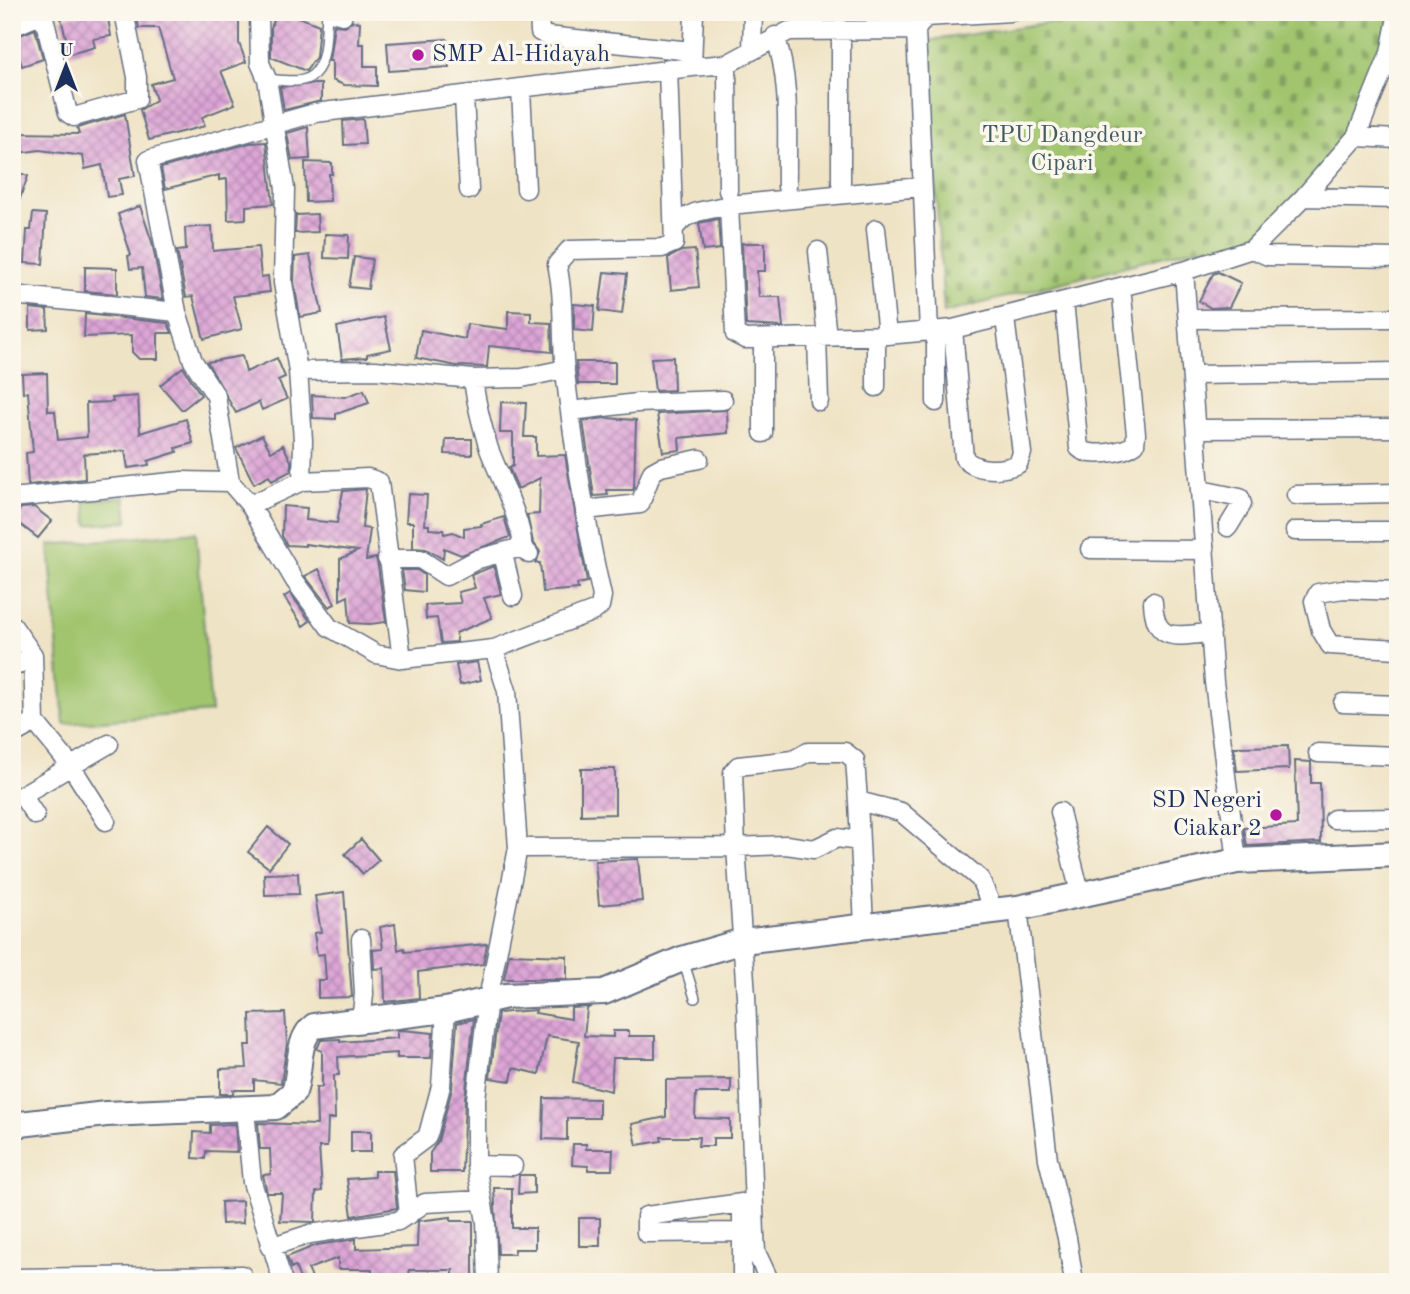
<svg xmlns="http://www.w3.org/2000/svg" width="1410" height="1294" font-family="'Old Standard TT',serif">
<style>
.cemetery{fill:url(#cemetery-stones);stroke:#5e7a66;stroke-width:2}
.pitch{fill:#a1c56e;stroke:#5e7a66;stroke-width:2}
.building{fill:url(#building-cross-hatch)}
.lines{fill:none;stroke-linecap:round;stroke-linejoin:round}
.lane-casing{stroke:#656e82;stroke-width:12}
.street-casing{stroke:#656e82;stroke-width:21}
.secondary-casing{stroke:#656e82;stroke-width:28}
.lane{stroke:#fff;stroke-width:9}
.street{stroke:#fff;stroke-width:18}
.secondary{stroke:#fff;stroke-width:24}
.poi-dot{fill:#b5179e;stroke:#fbf7ec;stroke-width:2.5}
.labels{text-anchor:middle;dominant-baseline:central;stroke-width:7;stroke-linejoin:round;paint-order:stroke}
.poi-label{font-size:24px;fill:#1b2f5e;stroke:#fbf7ec;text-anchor:start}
.park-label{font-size:24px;fill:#435c63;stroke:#fbf7ec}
</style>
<defs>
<pattern id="cemetery-stones" width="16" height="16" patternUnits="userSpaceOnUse" patternTransform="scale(1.75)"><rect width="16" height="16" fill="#a1c56e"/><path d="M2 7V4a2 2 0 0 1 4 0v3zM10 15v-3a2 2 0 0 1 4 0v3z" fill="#82a05e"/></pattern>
<pattern id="building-cross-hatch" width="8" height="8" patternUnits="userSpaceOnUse" patternTransform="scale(1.75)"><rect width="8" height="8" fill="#dda5d6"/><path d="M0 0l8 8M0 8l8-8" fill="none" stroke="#b287b1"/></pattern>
</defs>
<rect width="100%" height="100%" fill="#fbf7ec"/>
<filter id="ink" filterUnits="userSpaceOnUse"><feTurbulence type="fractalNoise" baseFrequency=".0143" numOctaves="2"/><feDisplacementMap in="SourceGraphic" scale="14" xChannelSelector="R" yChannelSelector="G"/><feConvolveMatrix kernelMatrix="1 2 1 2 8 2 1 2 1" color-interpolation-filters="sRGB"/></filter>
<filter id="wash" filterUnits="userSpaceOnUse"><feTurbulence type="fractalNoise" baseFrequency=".00686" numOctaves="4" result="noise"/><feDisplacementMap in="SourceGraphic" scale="28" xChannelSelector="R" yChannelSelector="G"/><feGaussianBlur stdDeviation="1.57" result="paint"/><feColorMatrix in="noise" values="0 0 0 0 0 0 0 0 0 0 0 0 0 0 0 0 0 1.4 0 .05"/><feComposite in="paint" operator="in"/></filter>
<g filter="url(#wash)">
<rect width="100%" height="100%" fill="#efe3c5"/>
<path class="cemetery" d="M1099,12H1391L1378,78L1310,190L1259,241L1188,250L944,313L926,41L1099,15Z"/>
<path class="pitch" d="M125,497L128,521L88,525L85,501Z
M196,532L211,712L64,724L49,545Z"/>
<g id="blocks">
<path class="building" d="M85,12H107L111,36L93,39L95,47L70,54L61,18Z
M136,12H239V43L246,62L221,71L235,104L202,117L205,126L149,140L140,110L156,100L151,84L173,78L158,28H139Z
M277,12H286L319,25L316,57L306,71L271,57V28Z
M352,21L360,22L359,44H364V66H377V86L344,85L332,80V61H329L334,25L345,26Z
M35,29L43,59L22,66L13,38Z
M447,39L449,67L389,71L387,43Z
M311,84H321V101L284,110L280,87Z
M125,114L135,176L119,179L122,195L107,197L102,165L85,169L83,156L40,150L18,153L16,133L79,134L77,128Z
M363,119L365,144L344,145L343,121Z
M308,127L310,159L292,160L287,133Z
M266,142L273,204L246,206V219L228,220L227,179L219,180V175L165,189L161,168L250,143Z
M305,162L332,163V174H329L330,201L306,202Z
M12,170L28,176L14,215L12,214Z
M140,206L152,242L163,299L145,297L142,268L130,269L128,256L131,255L118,214Z
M33,213L46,214L43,264L25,263L27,230H31Z
M317,214L318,232L295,233L296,215Z
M718,219L720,249L703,251L699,223Z
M212,226L213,251L258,247L261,277L268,276L270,292L233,296L242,329L204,339L193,296L186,297L177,251L186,250L185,228Z
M325,234L349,235L348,259L324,258Z
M742,243H765V271H757L759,297H780L783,327L746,325Z
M695,250L699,287L671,290L668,258L681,251Z
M310,255L322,313L300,317L294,282L295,257Z
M354,257L372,259L368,289L349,287Z
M85,267L117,268V294L85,291Z
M604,272L627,274L622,314L599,311Z
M1218,272L1241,283L1229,307L1211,308L1199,301L1213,274Z
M574,304L595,306L593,332L574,330Z
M30,308L47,310L48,329L30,330Z
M508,311L531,312V322L551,323L552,352L489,346L487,367L457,366L416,358L421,330L465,339L467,324L508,329Z
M85,314L168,323L172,333H158V359H139L132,352V335L84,337Z
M384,317L391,349L367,354V357L342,359L337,327Z
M242,356L246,372L277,358L285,377L278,380L287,399L262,410L259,402L236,413L207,362Z
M673,357L674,390L655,391L651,358Z
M576,362H615V384H578Z
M183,367L201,395L182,410L160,385Z
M47,373L48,411H55L58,440L87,437L86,403L113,402L112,398L138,396L140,433L186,419L193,443L176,448L177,452L148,461L149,465L128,468L125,451L84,454L85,479L28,485L26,453L33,452L28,392L23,393L22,374Z
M364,390L369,403L336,414V419L313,418L312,395L345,397Z
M501,402L526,403L524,437H536V456L565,455L587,582L577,584L578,589L543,592L540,563H536L540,552L533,542L527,515L539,514L540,478L518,489L509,468L513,466V433H500Z
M727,410L728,433L679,438L680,450L663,452L657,414Z
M605,418L636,420L634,487L633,490H607L608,495L594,496L583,421Z
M262,435L271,452L283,445L291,461V471L272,481L269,476L254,484L236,448Z
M446,439H472V455L445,454Z
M366,489L362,528L370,529L366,560L376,558L378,566L386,622L370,624L350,623L348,596L340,600V559L358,551L305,544V546L287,545L282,536L283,506L307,508L306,520L337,523L343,491Z
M408,494L427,495L425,525H429V529L443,530L444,534L453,532L464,537V528L482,526L481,524L504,517L510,537L461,555L444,548L443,559L426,549L413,548V522H406Z
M34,507L52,521L38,538L13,519L21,508Z
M494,566L501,594L484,598L492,618L456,633L457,642L441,643L437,618L426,619L425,605L461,603L458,592L475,588L471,575Z
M319,569L335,604L329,607L305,576Z
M402,570H417L424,575V592L405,590Z
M290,593L310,621L303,626L284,597Z
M477,662L481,680L460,685L456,665Z
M1288,746L1289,769L1237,771L1234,747Z
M1295,761L1311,762V783H1320L1321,842L1247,846L1244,828L1297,825Z
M581,769H615V814L581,815Z
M268,827L288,844L269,868L248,852Z
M361,839L379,860L363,874L345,854Z
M638,859L642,901L599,905L595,861Z
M298,873L299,894L265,895L264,874Z
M344,892L352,997L318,998V980H326L324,954L317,955L314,933L321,932L315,896Z
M395,924L398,950L404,948L405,952L487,944L483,964L418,972L419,998L385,1002L384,968L374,969L373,950L383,949L380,927Z
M509,954L567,956V979H504Z
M590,1007L587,1009L584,1036L613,1037V1031H629V1036H655V1058H613L611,1091L573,1082L579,1041L547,1036L539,1074L513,1068L511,1081L490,1078L498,1013L536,1010L535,1013L571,1019V1008Z
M285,1013L287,1043L281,1083L254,1080V1090H233V1094H220V1069L247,1068L245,1045H251L250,1014Z
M474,1019L465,1098L462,1172H430V1153L438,1141L452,1089L457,1023Z
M402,1030L433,1033L431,1058H397V1053L338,1057L339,1075H334L335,1119H328L327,1147H319L322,1191L316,1192L315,1222L280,1221L282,1193H267L263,1175L271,1174L270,1149H260L258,1123L317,1125L316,1087H322V1051L317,1049L321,1040L340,1039V1042L397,1038V1031Z
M731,1079V1093H696L695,1118L730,1119V1138H713V1146H698L699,1137H661L662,1141L637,1145L632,1124L666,1117V1080Z
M544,1098L599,1099V1118H567V1140L543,1139Z
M235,1124L237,1152L206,1151L205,1159L193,1158L194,1132L210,1133V1125Z
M351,1131H371V1152H351Z
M573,1144H586V1149H613L612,1170H588V1166L572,1165Z
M374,1171H393L397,1208L352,1216L347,1179L374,1177Z
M519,1175H534V1193L518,1194Z
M494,1188H512V1228H535V1249H514V1254H498Z
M242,1201L243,1223L222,1224L221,1202Z
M451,1217V1221H473V1282H453V1270H409L410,1278H372V1269H338V1258L308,1269L314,1282H301L295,1266L291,1268L287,1257L317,1245L356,1239V1249L417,1247L418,1221Z
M579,1218H600V1246H579Z"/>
</g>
</g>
<g filter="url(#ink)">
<use href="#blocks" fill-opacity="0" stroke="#656e82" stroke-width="2"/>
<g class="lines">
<g class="lane-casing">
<path id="lane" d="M267,79C279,80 296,83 306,79C329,70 325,32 327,12
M683,960L695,998"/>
</g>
<g class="street-casing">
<path id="street" d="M331,12L343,15
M539,12L540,32L547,36L691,51
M694,12L692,67L727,64L789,31L916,30
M43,14L68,113L74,117L137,99V77L124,12
M12,27L47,12
M841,29V183
M775,36C792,83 786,138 787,187
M752,51L753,12
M727,64L728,191
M521,90L526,189
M464,97L469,190
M1356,137L1398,139
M1304,197L1398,199
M729,205L735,334L745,339L887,335L953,329L1184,271L1252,249L1304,197L1356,137L1390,53L1398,12
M674,228L684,218L697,212L729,205L921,187
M876,229L887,335
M1252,249L1268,256L1398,258
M818,251L827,337
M1184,271L1214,682L1237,861
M12,295L177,312
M1064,302L1079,448C1089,458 1123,453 1135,444L1136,434L1121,287
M1190,319L1398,318
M953,329L964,458C976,472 1002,471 1018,464L1022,453L1005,318
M936,331V402
M929,332L916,30L925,17L1011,12
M817,337L819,401
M763,339V433
M298,371L375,370L473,379L522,378L565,369
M1193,375L1398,372
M473,379C476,404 482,426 489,449C497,471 525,528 522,547L529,554
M876,387V336
M571,411L637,403L723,400
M1197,429L1398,428
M302,481L368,478L379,482L402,659
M230,482L216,396L193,361L177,312L148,160L315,113L692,67
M1201,490L1240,498L1242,504L1228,527
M1296,495L1398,493
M12,498L182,481L230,482L250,505L295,581L329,627L376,654L402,659L494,649L594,611L600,606L602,596C585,522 574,447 565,372C561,335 565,300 557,264L569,250L662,248L674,243L668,68
M250,505L302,481L303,440L298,371L283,283L285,189L267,79L260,63L259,12
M585,510L640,504L652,472L661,467L699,459
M1295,531H1398
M1090,549L1205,550
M503,554L513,596
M387,559H420L446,576L478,559L522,547
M1398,591L1343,589L1318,593L1314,601L1321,630L1330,645L1398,649
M1153,602C1155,645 1177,635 1211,633
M12,625L33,655L35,722L71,766L106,821
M12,668L33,655
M1343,703L1398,705
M12,735L35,722
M1318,753L1398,756
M858,801L855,760L845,752H808L793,760L738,766L733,772L736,847L786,845L814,849L837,838L860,841
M1060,812L1080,893
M35,815L22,795L109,744
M1334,819L1398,818
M518,848L736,847L746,996L755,1234L756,1252L770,1282
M1018,908L1048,1159L1067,1238L1074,1282
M864,926L858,801L901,812L980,879L994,911
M361,939L364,994L361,1022
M245,1110L252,1182L283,1282
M476,1165L513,1166
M409,1215L403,1155L427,1137L429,1131L441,1086L446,1010
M742,1232L646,1233V1216L742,1203V1282
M270,1247L310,1234L398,1221L425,1203L482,1200
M12,1278L242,1275
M488,1282L486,1222L476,1165V1099L488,999L518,848L507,691L494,649"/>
</g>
<g class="secondary-casing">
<path id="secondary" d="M12,1125L106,1114L276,1107L294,1092C301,1073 296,1039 314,1026L446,1010L506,996L604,992L682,959L743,941L1018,908L1237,861L1398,854"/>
</g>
<use href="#lane" class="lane"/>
<use href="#street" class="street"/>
<use href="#secondary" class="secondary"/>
</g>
</g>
<g class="poi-dot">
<circle cx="418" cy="55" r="7"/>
<circle cx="1276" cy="815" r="7"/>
</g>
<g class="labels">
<g class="poi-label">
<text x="432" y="55">SMP Al-Hidayah</text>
<text x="1262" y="801" text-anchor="end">SD Negeri<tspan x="1262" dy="28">Ciakar 2</tspan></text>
</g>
<g class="park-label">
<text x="1062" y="136">TPU Dangdeur<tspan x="1062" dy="28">Cipari</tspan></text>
</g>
</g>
<rect width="1410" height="1294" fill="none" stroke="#fbf7ec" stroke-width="42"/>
<g transform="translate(66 66)" stroke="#fbf7ec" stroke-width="5" paint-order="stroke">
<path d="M0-5L12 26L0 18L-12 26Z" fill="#1b2f5e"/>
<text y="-10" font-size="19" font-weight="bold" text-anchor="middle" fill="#1b2f5e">U</text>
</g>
</svg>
